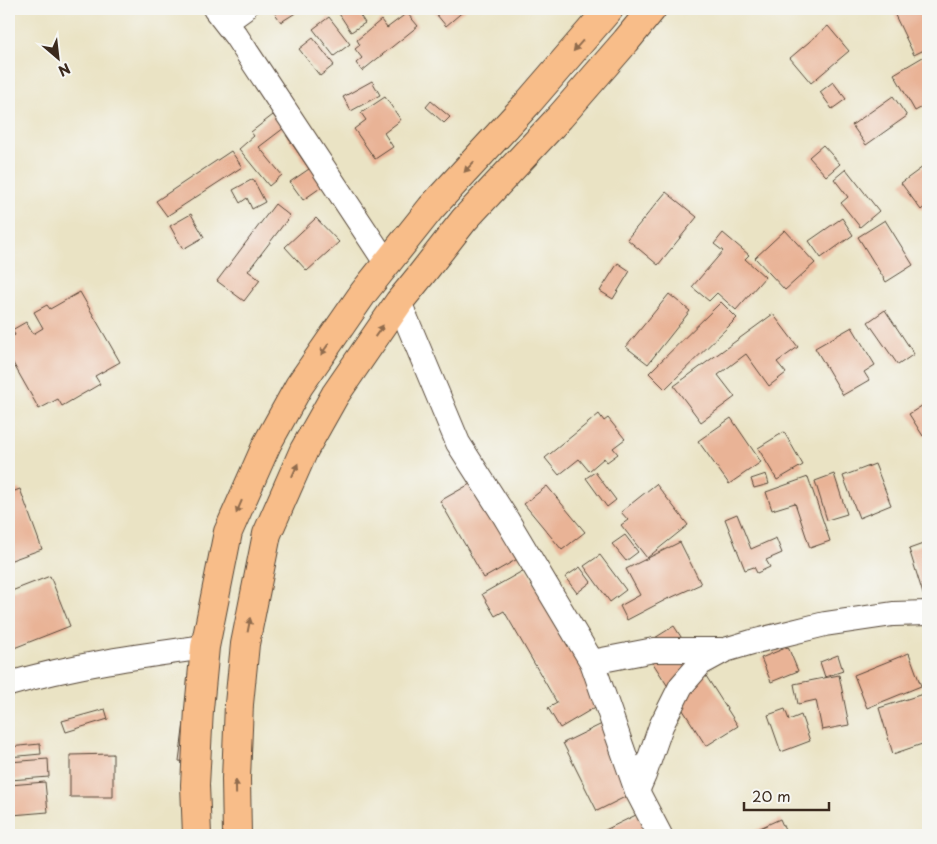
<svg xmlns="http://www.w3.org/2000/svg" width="937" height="844" font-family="'Playpen Sans',sans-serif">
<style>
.building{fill:#e9b396}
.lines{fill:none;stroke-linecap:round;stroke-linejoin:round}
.street-casing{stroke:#554637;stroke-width:26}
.highway-casing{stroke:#554637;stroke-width:30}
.street{stroke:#fff;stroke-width:24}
.highway{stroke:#f8bd89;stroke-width:28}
.oneway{fill:#906c4e}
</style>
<rect width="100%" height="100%" fill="#f6f6f2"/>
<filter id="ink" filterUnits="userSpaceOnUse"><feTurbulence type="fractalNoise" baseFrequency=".02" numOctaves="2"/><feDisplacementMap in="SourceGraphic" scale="10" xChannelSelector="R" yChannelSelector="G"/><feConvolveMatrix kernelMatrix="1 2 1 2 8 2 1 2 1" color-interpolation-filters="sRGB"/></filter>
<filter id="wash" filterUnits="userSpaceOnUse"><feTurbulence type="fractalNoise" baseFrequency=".0096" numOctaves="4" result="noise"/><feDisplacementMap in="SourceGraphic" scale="20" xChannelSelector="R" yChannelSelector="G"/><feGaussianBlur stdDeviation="1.12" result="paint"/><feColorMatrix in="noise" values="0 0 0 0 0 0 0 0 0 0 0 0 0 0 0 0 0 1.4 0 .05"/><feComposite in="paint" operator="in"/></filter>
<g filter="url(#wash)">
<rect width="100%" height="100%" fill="#eae3c4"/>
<g id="blocks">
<path class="building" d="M272,9H302L281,22Z
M336,9H356L365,23L351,32Z
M432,9H466L446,26Z
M892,9H918L928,31V48L914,55Z
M407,13L418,26L362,71L356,63L362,58L355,49L360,45L357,40L381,20L387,28Z
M329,17L350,44L334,56L313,29Z
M828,26L849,51L811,83L790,58Z
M313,38L334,65L320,76L299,49Z
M928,54V104L915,111L894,74Z
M372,81L380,95L351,111L343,97Z
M833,82L846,99L832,109L820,92Z
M893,96L907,116L866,145L852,125Z
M385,97L401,120L384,133L393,147L375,159L354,129L366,120L361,113Z
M431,101L450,117L444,123L426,107Z
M273,115L284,128L259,147L282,175L269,186L239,149L254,136L251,132Z
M299,125L336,177L303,200L290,182L309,169L286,135Z
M823,145L840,164L826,176L809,157Z
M231,151L242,167L167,216L156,201Z
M927,164L928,166V204L921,210L901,183Z
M846,169L879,211L860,227L841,203L848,197L834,179Z
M253,179L265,202L252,209L247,198L240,203L233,190Z
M666,192L697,217L658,265L627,239Z
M275,204L290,216L248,271L260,280L244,301L217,281Z
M191,214L204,237L183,249L170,226Z
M316,218L339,242L307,271L285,247Z
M842,218L853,235L821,258L809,241Z
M885,220L913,265L886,282L858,237Z
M785,230L815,263L785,290L755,258Z
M723,233L749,255L745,259L765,277L736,310L717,293L709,301L692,287L723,251L714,244Z
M618,263L630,271L613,299L600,291Z
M80,292L120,362L95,376L100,384L62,406L58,399L39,409L9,356V338L15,335L12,330L26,322L33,334L43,328L34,312L47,305L50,309Z
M669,294L690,311L648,364L626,347Z
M721,302L737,318L665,389L649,373Z
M885,310L914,354L898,365L868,322Z
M773,314L798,347L777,362L786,373L769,386L746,354L718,375L735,397L701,422L674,386Z
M852,327L875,365L864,372L869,380L843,395L815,348Z
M928,402V433L923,436L909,414Z
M599,414L604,421L608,418L625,439L613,448L618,454L607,462L604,458L589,471L579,459L559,475L545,458Z
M731,418L761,462L729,484L698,441Z
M784,432L803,465L777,480L758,448Z
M875,464L891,505L859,518L843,476Z
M595,472L616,500L607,507L586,478Z
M766,474L769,484L754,488L751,479Z
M834,474L847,514L827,520L815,481Z
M808,477L830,541L810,548L795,503L772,510L766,492Z
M477,480L521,557L484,578L440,501Z
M656,484L688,525L647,558L621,525L628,520L621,512Z
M547,486L585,532L562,550L524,504Z
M20,489L42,549L9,561V493Z
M737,514L751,549L776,538L782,553L766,560L770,567L757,573L754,567L745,570L725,519Z
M625,535L638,552L626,561L612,544Z
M680,542L701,584L668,599L669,598L627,620L620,606L640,595L626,569Z
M923,544L928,559V596L924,597L909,549Z
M600,555L626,590L610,602L584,566Z
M580,567L591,582L577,593L565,577Z
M526,569L604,702L560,728L548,708L557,703L504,611L495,616L482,594Z
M50,576L70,626L9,650V592Z
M674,626L738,726L706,746L642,646Z
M788,647L798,671L771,682L761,658Z
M909,653L921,686L867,708L854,675Z
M838,655L843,671L825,677L820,662Z
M839,675L849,725L822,730L816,700L798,704L794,684Z
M926,693L928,700V742L893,754L879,708Z
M105,709L108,719L66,732L62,721Z
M785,709L789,720L801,715L810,741L781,752L768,715Z
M184,722L194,723L189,762L179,761Z
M604,723L637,791L597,811L563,743Z
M40,744L41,754L9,757V747Z
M113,754V797H70V755Z
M48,759L49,777L10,780L9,762Z
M45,782L48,812L12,815L10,785Z
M638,814L648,835H595Z
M780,819L787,835H750L749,833Z"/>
</g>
</g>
<g filter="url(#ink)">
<use href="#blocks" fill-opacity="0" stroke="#554637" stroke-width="1"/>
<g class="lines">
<g class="street-casing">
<path id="street" d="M215,9L236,36L387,264
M226,22L244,9
M399,302L458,443L504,515L592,662L637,791L660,835
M592,662L654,650H721
M9,684C73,665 139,656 205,647
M637,791L644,775L661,726L681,686L701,663L725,650L752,642L825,624L893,614L928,613"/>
</g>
<g class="highway-casing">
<path id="highway" d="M197,835L195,785L199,709L205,647L228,532L267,444L299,386L364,292L431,208L527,104L609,9
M237,835L236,779L239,704L245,644L267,534L304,450L335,395L399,302L421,275L464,220L560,117L626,41L652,9"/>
</g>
<use href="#street" class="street"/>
<use href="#highway" class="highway"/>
</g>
<defs><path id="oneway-solid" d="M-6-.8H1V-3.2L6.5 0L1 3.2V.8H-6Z" transform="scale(1.25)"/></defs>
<g class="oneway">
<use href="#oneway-solid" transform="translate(578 46) rotate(131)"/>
<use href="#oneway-solid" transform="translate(469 167) rotate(133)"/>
<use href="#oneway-solid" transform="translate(379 331) rotate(-55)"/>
<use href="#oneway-solid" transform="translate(325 349) rotate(125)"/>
<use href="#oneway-solid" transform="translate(295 470) rotate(-66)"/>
<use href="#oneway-solid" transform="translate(239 507) rotate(113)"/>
<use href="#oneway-solid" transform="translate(249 625) rotate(-79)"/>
<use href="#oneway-solid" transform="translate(236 787) rotate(-91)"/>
</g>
</g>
<rect width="937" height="844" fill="none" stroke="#f6f6f2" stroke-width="30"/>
<g transform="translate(58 58) rotate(152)" stroke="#f6f6f2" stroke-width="4" paint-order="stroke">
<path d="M0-4L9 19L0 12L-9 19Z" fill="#3b2a1e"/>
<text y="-8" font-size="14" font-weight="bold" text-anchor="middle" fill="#3b2a1e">N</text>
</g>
<path d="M744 802v8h85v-8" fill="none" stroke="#3b2a1e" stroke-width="2.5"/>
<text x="752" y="802" font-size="15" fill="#3b2a1e" stroke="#f6f6f2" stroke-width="4" paint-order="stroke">20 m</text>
</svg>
